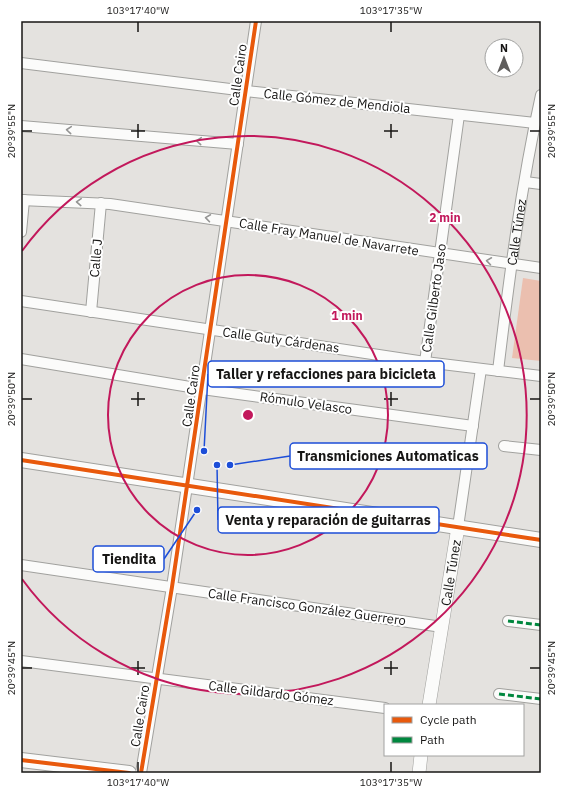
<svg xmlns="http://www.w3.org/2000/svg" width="562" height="794" font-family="'IBM Plex Sans',sans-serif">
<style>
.green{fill:#ebbfaf}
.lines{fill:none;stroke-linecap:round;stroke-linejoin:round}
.minor-casing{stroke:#a1a19e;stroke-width:12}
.tertiary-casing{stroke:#a1a19e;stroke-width:14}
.secondary-casing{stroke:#a1a19e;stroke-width:16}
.minor{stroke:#fbfbfa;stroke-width:10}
.tertiary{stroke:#fbfbfa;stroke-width:13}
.secondary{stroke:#fbfbfa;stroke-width:14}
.quiet{stroke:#00873e;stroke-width:3;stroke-dasharray:6 3;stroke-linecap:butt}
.cycleway-casing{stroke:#fff;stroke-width:6}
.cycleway{stroke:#e8590c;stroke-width:4}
.oneway{stroke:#949493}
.ticks{fill:none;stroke:#171615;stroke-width:1.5}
.ring{fill:none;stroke:#c2185b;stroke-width:2}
.labels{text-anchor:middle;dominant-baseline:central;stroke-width:4;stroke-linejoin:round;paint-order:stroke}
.street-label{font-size:13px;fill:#171615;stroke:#fff}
.centre{fill:#c2185b;stroke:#fff;stroke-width:2}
.ring-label{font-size:12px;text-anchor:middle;font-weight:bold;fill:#c2185b;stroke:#fff;stroke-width:4;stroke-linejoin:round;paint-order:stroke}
.leader{fill:none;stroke:#1d4ed8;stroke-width:1.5}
.callout-dot{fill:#1d4ed8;stroke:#fff;stroke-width:1.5}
.callout{fill:#fff;stroke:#1d4ed8;stroke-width:1.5}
.callout-label{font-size:14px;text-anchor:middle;font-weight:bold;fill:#171615}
.neatline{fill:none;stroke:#171615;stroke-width:1.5}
.ticks-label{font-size:10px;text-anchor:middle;fill:#171615}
</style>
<rect width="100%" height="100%" fill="#e4e2df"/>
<path class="green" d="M523,278L541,281V361L512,358Z"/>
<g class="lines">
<g class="minor-casing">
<g id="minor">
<path d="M21,63L246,91L535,123"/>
<path d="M21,126L238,144"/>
<path d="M525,182L541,184"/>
<path d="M21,200L110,204L541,268"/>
<path d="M21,232L24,200"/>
<path d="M21,301L425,362L541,376"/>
<path d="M91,312L101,203"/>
<path d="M21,359L202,389L473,426"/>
<path d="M425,362L459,115"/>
<path id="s1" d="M498,371C509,279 521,186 541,95"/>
<path d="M504,446L541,450"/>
<path d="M458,527L481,369"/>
<path d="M21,565L442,627"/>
<path d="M508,621L541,625"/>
<path d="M21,661L385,708"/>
<path d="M499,694L541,699"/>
<path d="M141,773L172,587L256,21"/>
</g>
</g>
<g class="tertiary-casing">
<g id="tertiary">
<path id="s2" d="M429,705L458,527"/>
<path d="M419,773L421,755"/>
</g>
</g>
<g class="secondary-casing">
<path id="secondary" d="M21,460L541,540
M21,760L129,773"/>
</g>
<use href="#minor" class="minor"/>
<use href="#tertiary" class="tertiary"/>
<use href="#secondary" class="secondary"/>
<path class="quiet" d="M508,621L541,625
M499,694L541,699"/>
<g class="cycleway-casing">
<path id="cycleway" d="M21,460L541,540
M21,760L129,773
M141,773L172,587L256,21"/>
</g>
<use href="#cycleway" class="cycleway"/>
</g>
<defs><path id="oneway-chevron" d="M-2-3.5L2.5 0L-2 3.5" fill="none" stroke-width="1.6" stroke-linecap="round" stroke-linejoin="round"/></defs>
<g class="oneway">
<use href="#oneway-chevron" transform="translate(69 130) rotate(-175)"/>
<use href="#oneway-chevron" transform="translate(199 141) rotate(-175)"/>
<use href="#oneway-chevron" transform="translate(79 202) rotate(-177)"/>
<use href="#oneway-chevron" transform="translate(208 218) rotate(-172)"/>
<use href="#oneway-chevron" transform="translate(489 261) rotate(-172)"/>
</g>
<path class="ticks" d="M138,22V32M391,22V32M138,124V138M391,124V138M22,131H32M131,131H145M384,131H398M530,131H540M138,392V406M391,392V406M22,399H32M131,399H145M384,399H398M530,399H540M138,661V675M391,661V675M22,668H32M131,668H145M384,668H398M530,668H540M138,762V772M391,762V772"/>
<g class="ring">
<circle cx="248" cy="415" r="140"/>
<path d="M22 251A279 279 0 1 1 22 579"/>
</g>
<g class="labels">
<g class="street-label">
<text transform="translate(238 75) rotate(-82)">Calle Cairo</text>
<text transform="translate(337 101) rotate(6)">Calle Gómez de Mendiola</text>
<text stroke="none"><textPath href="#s1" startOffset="140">Calle Túnez</textPath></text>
<text transform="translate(329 237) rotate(9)">Calle Fray Manuel de Navarrete</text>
<text transform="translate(96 258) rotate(-85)">Calle J</text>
<text transform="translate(434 298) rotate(-82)">Calle Gilberto Jaso</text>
<text transform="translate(281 340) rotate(8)">Calle Guty Cárdenas</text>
<text transform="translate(191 396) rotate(-82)">Calle Cairo</text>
<text transform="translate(306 403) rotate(8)">Rómulo Velasco</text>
<text stroke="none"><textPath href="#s2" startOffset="134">Calle Túnez</textPath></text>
<text transform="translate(307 607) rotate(8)">Calle Francisco González Guerrero</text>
<text transform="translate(271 693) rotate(7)">Calle Gildardo Gómez</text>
<text transform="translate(140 716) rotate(-81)">Calle Cairo</text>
</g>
</g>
<circle cx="248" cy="415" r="6" class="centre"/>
<g class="ring-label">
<text x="445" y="222">2 min</text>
<text x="347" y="320">1 min</text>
</g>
<path class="leader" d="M204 451L208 374M230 465L290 456M217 465L218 520M197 510L164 559"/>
<g class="callout-dot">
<circle cx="204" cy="451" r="4"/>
<circle cx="230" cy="465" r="4"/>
<circle cx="217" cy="465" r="4"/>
<circle cx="197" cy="510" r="4"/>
</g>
<g class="callout">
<rect x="208" y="361" width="236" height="26" rx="4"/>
<rect x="290" y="443" width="197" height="26" rx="4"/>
<rect x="218" y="507" width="221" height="26" rx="4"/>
<rect x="93" y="546" width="71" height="26" rx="4"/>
</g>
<g class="callout-label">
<text x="326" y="379">Taller y refacciones para bicicleta</text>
<text x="388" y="461">Transmiciones Automaticas</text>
<text x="328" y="525">Venta y reparación de guitarras</text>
<text x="129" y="564">Tiendita</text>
</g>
<rect width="562" height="794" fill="none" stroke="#ffffff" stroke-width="44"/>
<rect x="384" y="704" width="140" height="52" fill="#ffffff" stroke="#a2a2a1"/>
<rect x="392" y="717" width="20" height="6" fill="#e8590c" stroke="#a2a2a1"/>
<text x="420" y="724" font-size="12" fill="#171615">Cycle path</text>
<rect x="392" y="737" width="20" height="6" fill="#00873e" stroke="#a2a2a1"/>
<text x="420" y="744" font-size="12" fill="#171615">Path</text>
<g transform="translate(504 58)"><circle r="19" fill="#ffffff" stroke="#a2a2a1"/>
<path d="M0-3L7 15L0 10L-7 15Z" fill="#5f5d5c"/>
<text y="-6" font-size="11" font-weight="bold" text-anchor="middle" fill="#171615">N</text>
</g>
<rect x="22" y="22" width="518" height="750" class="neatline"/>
<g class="ticks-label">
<text x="138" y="14">103°17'40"W</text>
<text x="391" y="14">103°17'35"W</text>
<text transform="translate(11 131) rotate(-90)" y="4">20°39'55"N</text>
<text transform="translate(551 131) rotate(-90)" y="4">20°39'55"N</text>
<text transform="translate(11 399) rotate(-90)" y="4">20°39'50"N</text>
<text transform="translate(551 399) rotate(-90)" y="4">20°39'50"N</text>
<text transform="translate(11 668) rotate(-90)" y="4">20°39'45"N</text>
<text transform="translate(551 668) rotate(-90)" y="4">20°39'45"N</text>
<text x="138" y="786">103°17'40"W</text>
<text x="391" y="786">103°17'35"W</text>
</g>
</svg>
